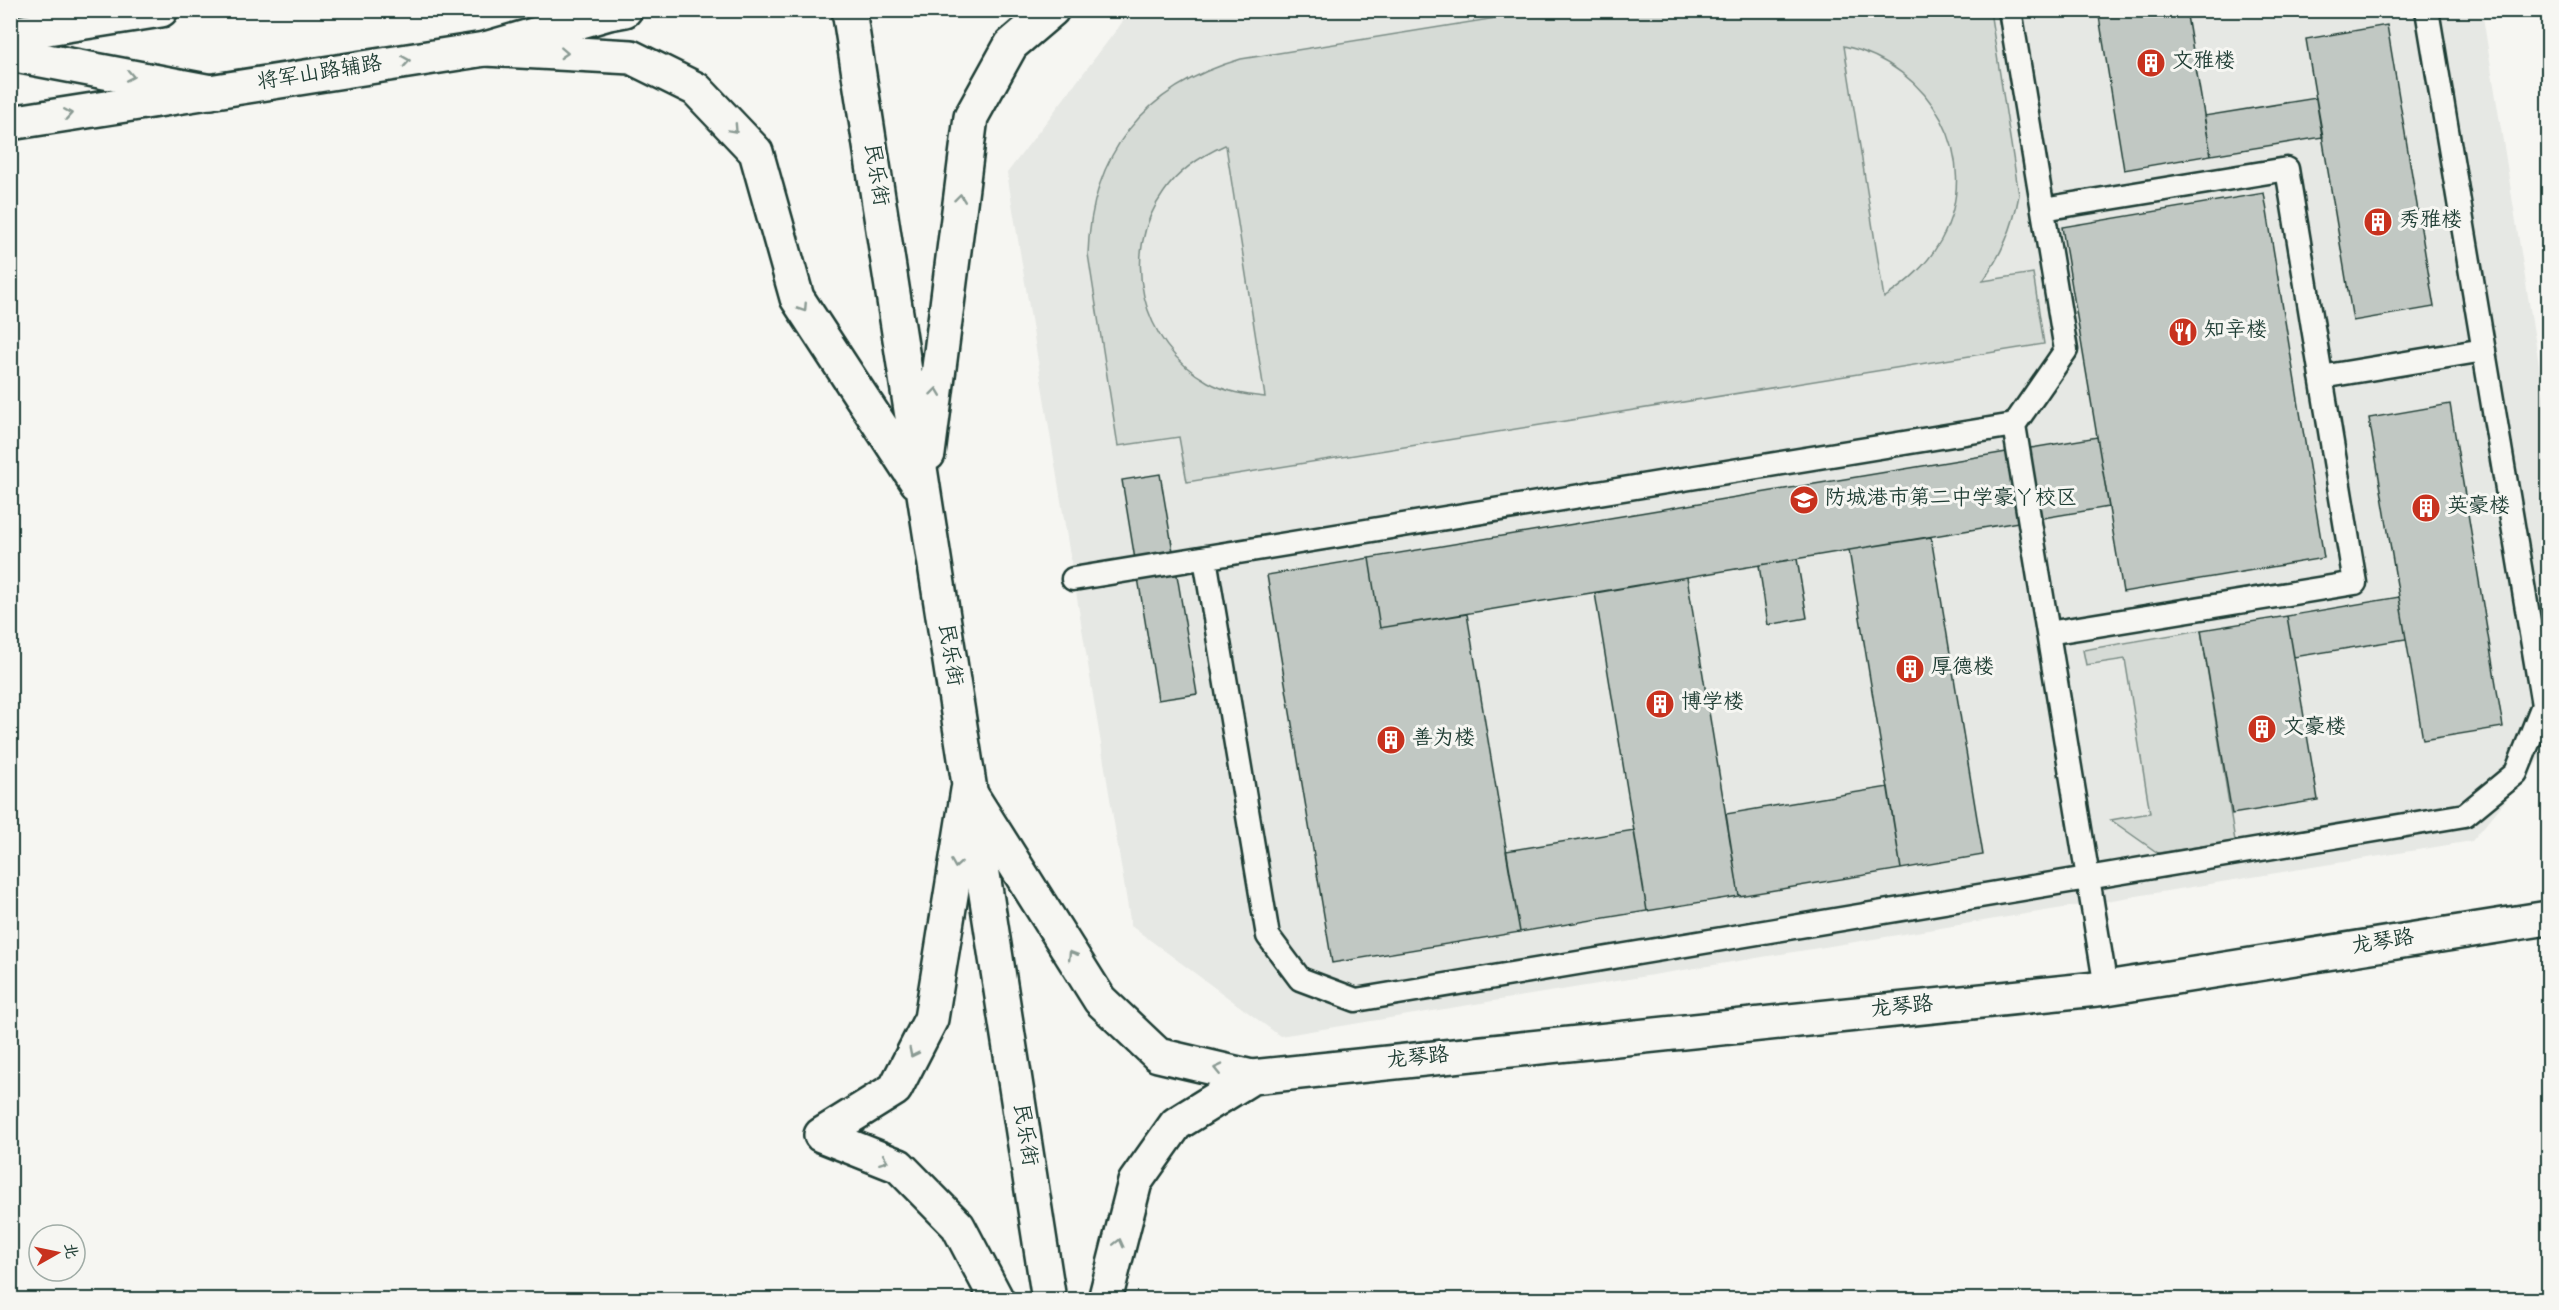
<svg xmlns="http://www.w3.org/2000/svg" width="2559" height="1310" font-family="'Gochi Hand','LXGW WenKai TC',sans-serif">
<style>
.built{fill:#e6e8e4}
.green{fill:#d6dbd6;stroke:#7a8c85;stroke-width:1.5;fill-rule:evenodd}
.building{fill:#c1c8c3;stroke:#1f3d34;stroke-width:1.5}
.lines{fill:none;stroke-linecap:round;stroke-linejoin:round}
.service-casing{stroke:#1f3d34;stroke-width:27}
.minor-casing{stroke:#1f3d34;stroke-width:38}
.tertiary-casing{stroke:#1f3d34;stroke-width:38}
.service{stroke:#f6f6f2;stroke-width:22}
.minor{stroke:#f6f6f2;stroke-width:33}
.tertiary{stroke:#f6f6f2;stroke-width:33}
.oneway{stroke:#8a9a93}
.labels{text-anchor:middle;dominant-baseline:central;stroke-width:6;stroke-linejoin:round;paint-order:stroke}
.poi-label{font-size:21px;fill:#1f3d34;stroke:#f6f6f2;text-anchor:start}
.street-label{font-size:21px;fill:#1f3d34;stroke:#f6f6f2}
</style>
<rect width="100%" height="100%" fill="#f6f6f2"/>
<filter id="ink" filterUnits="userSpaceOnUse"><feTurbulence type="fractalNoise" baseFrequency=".0167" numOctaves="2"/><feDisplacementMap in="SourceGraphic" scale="12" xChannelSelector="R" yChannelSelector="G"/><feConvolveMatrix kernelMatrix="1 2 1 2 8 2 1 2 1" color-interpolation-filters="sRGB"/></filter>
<g filter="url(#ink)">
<path class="built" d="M1164,11H2482L2548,420V749L2472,841L1280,1036L1131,926L1007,173L1127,16Z"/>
<path class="green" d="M1545,10L1990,11L2019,195C2013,228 2002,253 1983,281L2033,273L2044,344L1187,482L1179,437L1118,446L1088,254C1091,153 1144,87 1241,59ZM1844,46C1930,65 1985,158 1941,240C1927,265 1908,282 1884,298ZM1225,145L1226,146L1265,397C1245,395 1226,392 1208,382C1141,345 1119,254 1164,192C1179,170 1201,156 1225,145Z
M2201,630L2235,841L2158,853L2111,820L2150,813L2125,659L2086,665L2083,650Z"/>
<path class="building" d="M2098,10H2186L2211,155L2124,170Z
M2387,25L2434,307L2353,321L2306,39Z
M2316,98L2323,137L2211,155L2204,116Z
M2316,98L2323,137L2211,155L2204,116Z
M2316,98L2323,137L2211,155L2204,116Z
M2316,98L2323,137L2211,155L2204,116Z
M2316,98L2323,137L2211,155L2204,116Z
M2316,98L2323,137L2211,155L2204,116Z
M2264,193L2324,558L2123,592L2062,227Z
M2450,404L2503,727L2423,740L2369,418Z
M2097,437L2109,507L1380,628L1369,558Z
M1160,474L1197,694L1158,700L1122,480Z
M1931,537L1983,855L1901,869L1849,550Z
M1369,558L1380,628L1467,614L1520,932L1332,963L1267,575Z
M1797,559L1807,618L1768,625L1759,565Z
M1687,577L1739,896L1647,911L1595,593Z
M2399,597L2406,639L2294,657L2287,616Z
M2399,597L2406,639L2294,657L2287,616Z
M2399,597L2406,639L2294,657L2287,616Z
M2399,597L2406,639L2294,657L2287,616Z
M2399,597L2406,639L2294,657L2287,616Z
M2399,597L2406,639L2294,657L2287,616Z
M2287,616L2318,800L2232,814L2201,630Z
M1888,787L1901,869L1739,896L1726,814Z
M1634,830L1647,911L1520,932L1506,851Z"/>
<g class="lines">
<g class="service-casing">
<path id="service" d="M2010,10L2066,350L2014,425
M2043,209L2287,169L2355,583L2048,633
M2321,377L2484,350
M1205,558L1268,936L1300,979L1356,1000L2465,815L2516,773L2543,705L2427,10
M1073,579L2014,425L2106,988"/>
</g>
<g class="minor-casing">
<path id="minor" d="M10,123L485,49L609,13L625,10
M968,790L931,1019L895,1089L821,1135L899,1166L958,1226L997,1300
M970,793L1100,1000L1158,1055L1252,1077L1176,1124L1135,1182L1105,1300
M1252,1077L2106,988L2548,918"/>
</g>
<g class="tertiary-casing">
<path id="tertiary" d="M849,10L1049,1300
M10,34L161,10
M485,49L631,57L696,89L756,152L797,298L917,482
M10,54L211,92
M928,454L971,117L1011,45L1052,10"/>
</g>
<use href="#service" class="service"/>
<use href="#minor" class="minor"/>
<use href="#tertiary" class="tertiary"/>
</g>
<defs><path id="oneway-chevron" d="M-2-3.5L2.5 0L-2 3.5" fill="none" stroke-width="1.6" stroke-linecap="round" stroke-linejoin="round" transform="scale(1.5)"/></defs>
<g class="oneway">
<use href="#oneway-chevron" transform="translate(564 53) rotate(3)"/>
<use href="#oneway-chevron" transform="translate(406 61) rotate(-9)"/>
<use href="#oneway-chevron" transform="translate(130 76) rotate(11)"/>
<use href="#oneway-chevron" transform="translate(68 114) rotate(-9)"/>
<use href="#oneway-chevron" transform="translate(734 129) rotate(47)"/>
<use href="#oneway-chevron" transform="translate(960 198) rotate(-83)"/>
<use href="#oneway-chevron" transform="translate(803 308) rotate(57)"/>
<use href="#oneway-chevron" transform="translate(936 392) rotate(-83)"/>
<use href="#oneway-chevron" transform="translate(956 864) rotate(99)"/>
<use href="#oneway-chevron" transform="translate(1072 955) rotate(-122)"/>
<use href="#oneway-chevron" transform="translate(913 1053) rotate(117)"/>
<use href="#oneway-chevron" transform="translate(1218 1069) rotate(-167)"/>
<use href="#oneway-chevron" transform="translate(884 1160) rotate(21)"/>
<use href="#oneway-chevron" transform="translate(1119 1243) rotate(-76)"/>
</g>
</g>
<defs>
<g id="building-disc" transform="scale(1.5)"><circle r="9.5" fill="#c8321e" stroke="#f6f6f2"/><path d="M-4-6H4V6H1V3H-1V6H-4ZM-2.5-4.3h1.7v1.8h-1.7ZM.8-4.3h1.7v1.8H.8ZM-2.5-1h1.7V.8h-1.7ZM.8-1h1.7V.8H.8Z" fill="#fff"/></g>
<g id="restaurant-disc" transform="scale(1.5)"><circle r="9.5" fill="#c8321e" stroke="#f6f6f2"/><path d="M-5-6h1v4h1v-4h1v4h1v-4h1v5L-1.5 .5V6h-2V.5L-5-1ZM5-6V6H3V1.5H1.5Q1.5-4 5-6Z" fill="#fff"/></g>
<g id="school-disc" transform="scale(1.5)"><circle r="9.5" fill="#c8321e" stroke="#f6f6f2"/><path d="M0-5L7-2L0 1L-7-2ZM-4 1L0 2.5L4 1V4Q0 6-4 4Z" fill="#fff"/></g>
</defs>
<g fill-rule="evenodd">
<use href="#building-disc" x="2151" y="63"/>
<use href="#building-disc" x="2378" y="222"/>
<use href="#restaurant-disc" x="2183" y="332"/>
<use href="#school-disc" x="1804" y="500"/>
<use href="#building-disc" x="2426" y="508"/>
<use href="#building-disc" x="1910" y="669"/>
<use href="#building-disc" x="1660" y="704"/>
<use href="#building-disc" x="2262" y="729"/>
<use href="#building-disc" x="1391" y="740"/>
</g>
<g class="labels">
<g class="poi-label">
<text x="2172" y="63">文雅楼</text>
<text x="2399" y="222">秀雅楼</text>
<text x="2204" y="332">知辛楼</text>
<text x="1825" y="500">防城港市第二中学豪丫校区</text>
<text x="2447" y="508">英豪楼</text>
<text x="1931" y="669">厚德楼</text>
<text x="1681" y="704">博学楼</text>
<text x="2283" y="729">文豪楼</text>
<text x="1412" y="740">善为楼</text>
</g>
<g class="street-label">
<text transform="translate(320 75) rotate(-9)">将军山路辅路</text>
<text transform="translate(874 175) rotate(81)">民乐街</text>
<text transform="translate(948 655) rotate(81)">民乐街</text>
<text transform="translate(2383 944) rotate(-9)">龙琴路</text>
<text transform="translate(1902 1009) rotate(-6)">龙琴路</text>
<text transform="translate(1418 1060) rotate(-6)">龙琴路</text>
<text transform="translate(1023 1135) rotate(81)">民乐街</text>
</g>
</g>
<rect width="2559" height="1310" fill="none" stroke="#f6f6f2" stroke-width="36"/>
<rect x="18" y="18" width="2523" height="1274" fill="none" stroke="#1f3d34" stroke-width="2" filter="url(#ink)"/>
<g transform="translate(57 1253) rotate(81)"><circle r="28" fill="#f6f6f2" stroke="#a0aca6" stroke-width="1.5"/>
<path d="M0-4.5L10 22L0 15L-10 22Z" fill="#c8321e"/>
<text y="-9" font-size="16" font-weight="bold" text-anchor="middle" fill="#1f3d34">北</text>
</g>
</svg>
